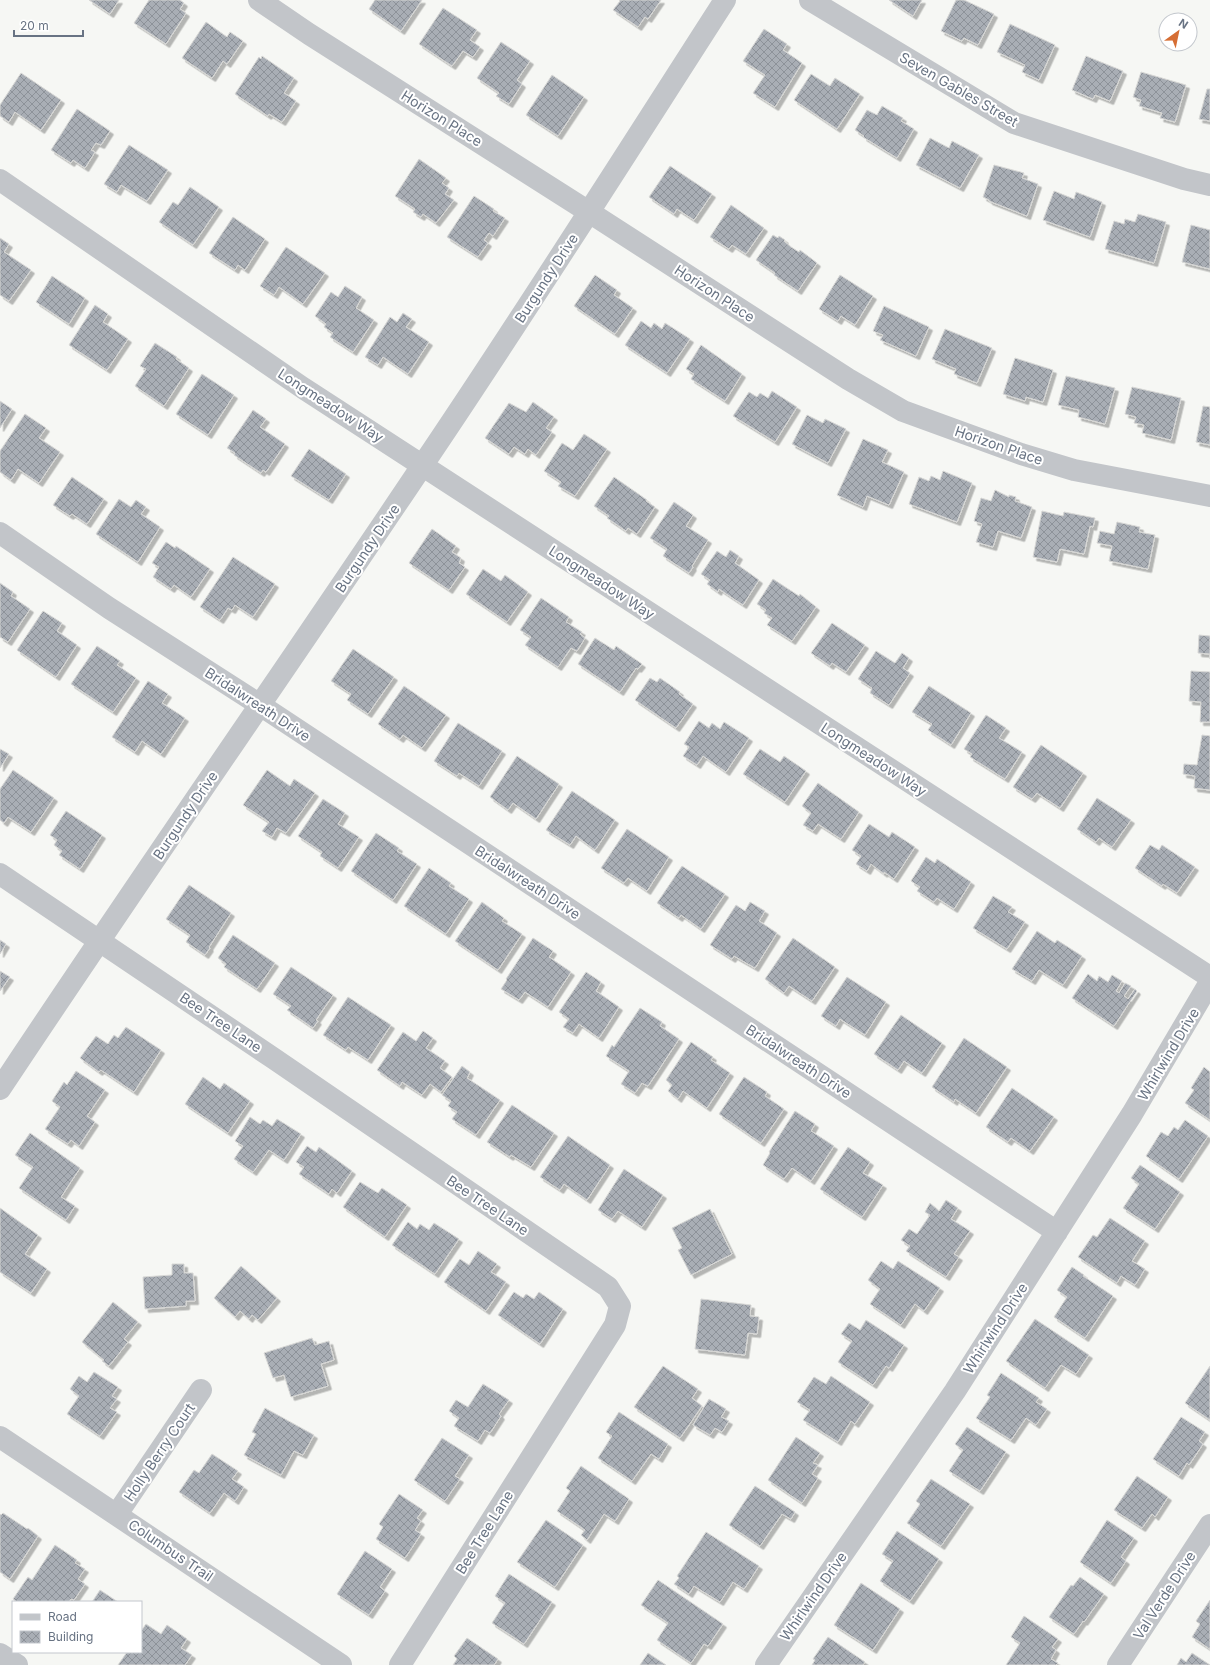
<svg xmlns="http://www.w3.org/2000/svg" width="1210" height="1665" font-family="Inter,sans-serif">
<style>
.building{fill:url(#building-cross-hatch);stroke:#d8d8d6;filter:url(#shadow)}
.lines{fill:none;stroke-linecap:round;stroke-linejoin:round}
.minor{stroke:#c2c5c9;stroke-width:22}
.labels{text-anchor:middle;dominant-baseline:central;stroke-width:4;stroke-linejoin:round;paint-order:stroke}
.street-label{font-size:14px;fill:#687383;stroke:#fff}
</style>
<defs>
<pattern id="building-cross-hatch" width="8" height="8" patternUnits="userSpaceOnUse"><rect width="8" height="8" fill="#a9aeb5"/><path d="M0 0l8 8M0 8l8-8" fill="none" stroke="#8d9299"/></pattern>
<filter id="shadow"><feDropShadow dx="3.5" dy="3.5" stdDeviation="0" flood-color="#0004"/></filter>
</defs>
<rect width="100%" height="100%" fill="#f6f7f4"/>
<path class="building" d="M89,0H119L110,14Z
M149,0H180L184,3L180,9L186,13L166,44L134,23Z
M375,0H422L401,31L369,9Z
M619,0H661L648,19L645,17L638,27L613,10L620,1Z
M889,0H922L913,16Z
M956,0H964L994,14L978,45L964,38L962,41L941,31Z
M443,8L477,30L470,40L480,47L473,57L463,51L452,66L419,44Z
M206,22L227,37L230,32L243,41L227,64L223,61L212,78L182,58Z
M1010,24L1055,45L1039,80L1022,72L1025,65L997,52Z
M764,29L787,44L783,50L802,63L775,107L753,93L765,75L743,61Z
M501,42L530,61L517,80L522,84L509,104L496,96L499,93L477,78Z
M262,56L294,78L284,93L296,101L282,122L269,114L268,116L235,94L259,57L261,59Z
M1086,56L1123,71L1110,101L1095,95L1093,99L1072,90Z
M1141,72L1186,85L1175,122L1160,118L1162,113L1139,106L1141,100L1133,97Z
M21,73L61,100L41,130L15,112L9,122L0,116V105Z
M811,74L830,86L835,78L860,94L837,129L794,100Z
M552,75L584,97L558,136L526,115Z
M1207,89H1210V121L1199,119Z
M882,106L903,118L901,121L914,129L897,158L863,137L864,136L855,130L867,110L877,115Z
M77,109L110,131L101,145L96,143L91,150L95,152L85,168L73,160L71,163L51,150Z
M930,138L949,148L952,141L979,155L960,188L916,165Z
M129,145L168,170L147,201L121,185L117,192L104,184Z
M419,159L446,178L442,183L449,188L445,194L454,200L436,223L423,214L421,217L413,212L415,209L395,196Z
M994,165L1024,173L1022,178L1038,184L1027,216L989,201V200L983,197Z
M670,166L712,194L694,220L677,209L674,214L649,197Z
M190,187L219,207L193,245L159,222L173,202L178,205Z
M1054,191L1074,199L1076,192L1102,202L1090,237L1043,220Z
M474,196L494,209L493,211L505,218L493,236L489,233L484,240L488,243L478,257L447,237Z
M731,205L764,228L746,254L732,245L729,249L710,237Z
M1138,214L1166,222L1154,263L1105,249L1114,221L1124,224L1125,219L1135,222Z
M233,217L265,239L245,270L238,265L235,270L209,253Z
M1191,225L1210,230V269L1182,262Z
M773,235L778,238L779,236L785,240L784,241L791,247L799,252L800,250L817,263L798,291L774,275L775,273L756,260Z
M0,238L9,244L4,252L31,270L9,301L0,295Z
M286,247L325,273L303,304L279,287L274,295L260,286Z
M595,275L617,290L614,295L633,308L615,334L574,306Z
M840,275L873,296L855,325L841,316L838,321L819,309Z
M52,276L85,298L69,324L36,302Z
M345,286L362,297L356,308L374,320L353,352L330,337L333,333L324,327L326,324L315,316L331,292L338,297Z
M95,305L108,314L103,322L128,339L107,370L69,345Z
M884,306L929,327L916,356L880,340L883,335L873,331Z
M403,313L412,319L406,327L429,342L408,374L383,357L378,365L365,357L390,317L397,322Z
M641,321L651,328L654,323L662,329L665,323L690,339L667,373L625,345Z
M945,329L992,348L977,383L954,374L956,369L932,359Z
M155,343L177,357L176,359L189,368L164,406L135,386L146,369L140,366Z
M701,345L742,374L725,401L691,379L694,374L686,369Z
M1015,358L1053,370L1043,402L1026,397L1025,401L1003,394Z
M202,374L234,395L208,435L176,414Z
M1066,376L1115,388L1105,424L1078,417L1079,410L1058,405Z
M1132,387L1181,398L1171,440L1142,433L1144,425L1134,423L1136,417L1125,414Z
M772,391L797,407L775,442L733,416L749,392L757,397L760,393L768,398Z
M0,401L12,409L0,428Z
M533,402L554,417L546,428L552,432L536,455L528,449L525,454L514,447L509,454L485,438L509,403L526,412Z
M1203,406L1210,407V445L1196,442Z
M253,410L266,419L260,427L285,444L266,472L263,470L261,473L234,455L235,453L227,448Z
M25,414L46,428L39,438L60,452L39,483L18,469L11,480L0,472V451Z
M807,415L823,423L825,419L846,429L828,463L792,444Z
M584,434L607,449L575,496L558,486L561,482L544,471L562,443L573,450Z
M863,439L888,450L882,462L904,472L889,505L867,496L863,507L837,495Z
M309,449L346,474L329,500L291,476Z
M943,471L972,483L957,522L909,504L919,477L929,481L931,476L940,480Z
M72,477L104,499L87,524L72,514L70,516L53,505Z
M614,477L647,500L646,501L655,507L637,534L628,528L626,531L607,518L609,516L594,506Z
M995,490L1009,497V495L1016,497L1015,501L1032,507L1021,538L998,531L993,547L976,542L982,524L974,521L981,498L991,501Z
M119,499L131,507L136,500L146,507L141,514L160,527L138,562L96,534Z
M674,502L693,515L686,526L708,540L692,566L693,567L689,573L663,556L667,549L650,538Z
M1042,511L1063,516L1064,512L1095,518L1093,527L1090,526L1084,554L1060,549L1057,562L1033,557Z
M1117,522L1140,527L1139,532L1155,535L1148,569L1109,561L1112,546L1097,543L1100,531L1114,534Z
M432,529L456,546L452,552L461,558L459,563L465,567L449,590L409,563Z
M166,542L175,548L176,546L210,569L191,597L174,585L171,589L153,577L159,567L152,563Z
M730,550L739,556L735,563L759,580L743,605L719,589L718,592L707,584L710,580L701,574L717,551L726,557Z
M233,557L275,584L253,617L235,605L232,610L228,608L220,620L200,607Z
M483,569L501,581L505,575L528,592L507,622L466,594Z
M773,579L799,596L800,594L816,607L792,641L767,625L772,618L764,613L766,610L757,604Z
M0,583L13,592L11,596L30,609L8,642L0,637Z
M541,598L569,617L566,622L582,632L580,634L585,638L577,651L571,648L558,667L525,645L531,637L520,630Z
M43,611L62,623L57,631L77,645L56,677L17,650Z
M832,623L865,645L846,672L832,663L830,666L811,653Z
M1199,635L1210,636V659V654L1198,653Z
M595,638L614,650L616,646L642,664L638,669L636,668L620,692L578,664Z
M97,646L120,661L117,665L136,678L113,712L71,684Z
M353,649L394,677L368,714L347,700L351,694L331,681Z
M876,651L895,663L902,653L909,658L903,668L910,673L889,705L870,693L872,688L858,679Z
M1191,671L1210,672V722H1200L1201,702L1189,701Z
M650,678L657,682L660,678L680,692L679,694L693,704L676,728L635,700Z
M148,681L168,694L162,703L185,718L161,754L142,741L135,752L112,737Z
M404,686L446,715L422,748L403,735L400,739L378,724Z
M929,686L971,713L951,745L928,730L932,724L912,712Z
M986,715L1006,728L999,738L1022,752L1005,779L970,757L972,754L964,749Z
M699,721L709,728L712,723L720,729L724,722L749,738L726,772L703,756L697,765L683,756L689,747L684,744Z
M458,723L502,751L479,786L459,773L457,776L434,761Z
M1202,735L1210,736V790L1194,788L1195,776L1183,774L1184,764L1197,765Z
M1041,745L1083,773L1060,808L1037,793L1032,799L1013,787Z
M0,749L9,754L0,768Z
M760,749L780,762L784,756L806,771L785,802L743,774Z
M517,756L559,784L536,819L513,803L508,810L490,797Z
M13,770L54,798L31,832L8,817L4,823L0,820V789Z
M267,770L290,786L294,779L315,793L286,833L277,828L272,837L262,831L269,822L243,805Z
M818,783L859,812L841,839L818,824L813,831L803,825L811,813L802,806Z
M572,791L615,820L595,850L576,836L570,845L546,830Z
M1097,798L1131,820L1112,847L1099,838L1096,842L1077,829Z
M323,799L345,813L338,824L359,837L338,868L320,856L322,852L298,836Z
M66,811L102,835L80,869L59,855L62,851L54,845L57,840L50,835Z
M869,824L889,837L892,832L915,847L894,879L884,872V874L871,864L867,871L856,864L861,856L852,850Z
M627,829L669,857L647,891L628,878L624,883L601,868Z
M376,833L399,848L397,851L417,864L393,900L351,871Z
M1150,845L1159,850L1162,845L1195,867L1177,893L1163,884L1162,886L1135,868Z
M926,857L935,863L937,859L971,882L954,909L937,898L934,902L917,891L920,887L911,881Z
M682,866L725,894L701,929L681,915L679,918L657,903Z
M429,868L451,883L449,886L469,899L446,934L404,906Z
M189,885L231,913L209,947L210,948L205,955L186,942L190,935L166,919Z
M993,896L1012,907L1008,912L1025,922L1007,949L973,928Z
M482,902L504,918L502,921L522,934L498,970L455,941Z
M750,902L765,911L759,921L777,933L755,968L734,956L732,959L710,945L736,905L745,911Z
M1037,931L1055,943L1057,940L1082,956L1063,985L1039,970L1032,981L1012,969Z
M233,935L275,963L257,989L224,967L226,964L218,958Z
M533,938L553,951L549,957L571,972L548,1007L525,992L519,1000L501,989L507,980L506,979Z
M793,938L835,967L812,1001L789,986L784,993L765,979Z
M0,940L6,944L0,954Z
M291,967L333,995L316,1020L318,1021L313,1028L287,1010L291,1006L273,994Z
M0,971L10,977L0,991Z
M586,972L601,982L596,991L619,1007L599,1038L579,1024L573,1033L563,1027L569,1019L559,1012Z
M1088,974L1097,981L1099,976L1108,982L1112,975L1122,981L1116,991L1119,993L1125,983L1131,986L1124,996L1128,999L1135,989L1137,991L1114,1026L1072,998Z
M847,977L886,1002L865,1035L840,1019L836,1026L821,1016Z
M348,997L391,1025L368,1060L348,1047L346,1050L323,1035Z
M640,1008L662,1022L660,1026L679,1039L648,1086L642,1083L635,1093L621,1084L629,1071L606,1056L612,1045L614,1047Z
M901,1015L942,1043L922,1073L904,1061L898,1070L874,1054Z
M126,1027L161,1050L134,1092L101,1070L99,1072L80,1058L96,1036L108,1044L114,1035L118,1038Z
M423,1031L433,1038L426,1048L445,1061L440,1068L452,1077L441,1092L430,1084L422,1095L402,1082L400,1086L377,1070L403,1032L416,1041Z
M964,1038L1007,1067L976,1113L955,1099L954,1102L932,1087Z
M691,1042L713,1057L711,1060L730,1073L707,1108L683,1091L678,1099L668,1091L672,1085L666,1080Z
M462,1066L470,1072L467,1078L500,1100L476,1135L452,1119L457,1112L448,1106L451,1101L442,1095Z
M1204,1067L1210,1072V1120L1185,1103L1194,1090L1191,1088Z
M76,1071L105,1090L87,1116L95,1122L79,1146L71,1140L68,1144L45,1129L60,1107L52,1101L64,1082L67,1085Z
M203,1077L220,1089L224,1083L250,1101L228,1133L185,1104Z
M744,1077L767,1092L765,1096L784,1109L761,1143L719,1114Z
M1012,1088L1054,1117L1030,1151L1011,1138L1008,1142L986,1127Z
M512,1105L554,1133L531,1167L511,1155L510,1157L487,1142Z
M795,1111L815,1124L811,1131L834,1146L811,1181L792,1168L784,1179L763,1165L770,1153L769,1152Z
M250,1117L260,1124L263,1120L272,1126L277,1119L301,1134L284,1160L269,1150L253,1172L234,1159L243,1146L235,1141Z
M1185,1120L1208,1136L1179,1179L1146,1156L1161,1132L1168,1136L1174,1127L1178,1130Z
M30,1133L80,1168L61,1197L75,1206L66,1220L19,1188L33,1167L15,1155Z
M568,1136L610,1165L587,1200L564,1184L560,1190L540,1177Z
M307,1146L316,1152L319,1147L352,1171L337,1193L332,1189L329,1194L299,1174L304,1167L296,1162Z
M848,1147L870,1162L863,1173L883,1185L862,1217L820,1189Z
M1140,1165L1180,1192L1155,1229L1123,1208L1139,1184L1131,1178Z
M624,1169L663,1195L642,1227L618,1211L612,1219L598,1210Z
M360,1182L378,1193L382,1188L407,1205L385,1237L343,1207Z
M946,1200L958,1208L951,1219L970,1231L954,1254L959,1257L946,1277L906,1251L910,1246L901,1240L909,1229L917,1234L930,1215L925,1212L930,1203L939,1211Z
M0,1208L38,1235L25,1254L47,1269L31,1293L0,1272Z
M710,1209L732,1254L691,1275L678,1250L682,1248L672,1228Z
M1110,1218L1145,1241L1132,1261L1145,1269L1135,1285L1121,1276L1117,1283L1078,1257L1093,1235L1097,1237Z
M408,1222L417,1229L420,1224L429,1230L434,1223L459,1239L435,1274L392,1245Z
M478,1251L497,1264L491,1272L506,1282L486,1311L444,1282L460,1259L469,1265Z
M881,1261L893,1269L898,1261L940,1288L924,1311L915,1304L901,1325L870,1304L880,1289L868,1280Z
M172,1264H184V1273H193L195,1301H186V1306L145,1309L143,1277L172,1275Z
M241,1266L277,1298L258,1320L252,1315L249,1319L240,1311L235,1317L214,1298Z
M1072,1267L1084,1275L1083,1276L1113,1296L1085,1338L1054,1317L1067,1297L1057,1290Z
M514,1292L523,1298L526,1294L534,1299L539,1292L563,1309L540,1344L498,1315Z
M701,1299L751,1305L750,1316L759,1317L757,1334L748,1333L745,1355L695,1349Z
M113,1302L138,1322L124,1339L128,1342L109,1366L102,1361L104,1360L82,1342Z
M1035,1319L1089,1355L1076,1374L1061,1365L1045,1388L1006,1361Z
M866,1320L904,1345L889,1368L886,1366L873,1385L838,1362L852,1341L841,1334L849,1323L860,1330Z
M312,1338L315,1345L329,1341L334,1360L321,1364L328,1386L291,1397L284,1375L273,1378L264,1353Z
M663,1366L698,1389L692,1398L702,1406L680,1438L634,1407Z
M1210,1366V1420L1185,1403Z
M94,1372L118,1387L112,1396L117,1399L110,1408L117,1412L100,1436L67,1414L79,1396L70,1389L79,1376L87,1382Z
M1001,1373L1039,1398L1036,1402L1047,1409L1036,1425L1026,1418L1011,1440L976,1418L990,1397L987,1395Z
M831,1376L870,1402L855,1424L851,1421L838,1442L803,1420L810,1410L797,1402L814,1377L826,1384Z
M483,1384L509,1400L499,1414L501,1416L490,1433L485,1430L478,1441L454,1426L459,1418L449,1411L456,1400L468,1407Z
M709,1399L726,1409L721,1417L729,1421L722,1432L715,1428L710,1435L693,1425Z
M265,1408L314,1435L303,1455L294,1451L281,1475L244,1455L256,1434L252,1432Z
M619,1412L668,1444L659,1459L651,1454L632,1481L598,1458L612,1436L606,1432Z
M1181,1417L1205,1432L1199,1441L1203,1444L1189,1465L1187,1463L1179,1476L1153,1459Z
M967,1427L1006,1452L980,1491L949,1471L963,1450L955,1444Z
M796,1437L820,1453L813,1463L818,1465L812,1474L818,1478L802,1503L768,1480Z
M442,1438L469,1455L455,1476L460,1479L445,1501L414,1480Z
M212,1454L238,1471L232,1479L244,1487L235,1501L224,1493L210,1513L179,1492L194,1470L199,1473Z
M581,1466L629,1499L615,1521L604,1514L587,1540L581,1535L585,1530L557,1511L570,1491L566,1488Z
M1137,1476L1168,1497L1155,1517L1152,1514L1142,1528L1114,1510Z
M931,1479L970,1504L941,1546L907,1523L920,1504L916,1501Z
M755,1486L795,1512L791,1519L782,1514L760,1546L729,1525Z
M399,1494L423,1510L417,1518L421,1521L415,1530L421,1534L405,1558L376,1539L383,1527L379,1524Z
M3,1513L27,1529L28,1528L38,1536L10,1579L0,1572V1514L1,1515Z
M546,1520L583,1545L555,1587L517,1562Z
M1107,1520L1134,1538L1121,1557L1126,1561L1111,1583L1080,1562Z
M897,1531L939,1559L910,1601L880,1581L893,1561L882,1554Z
M706,1532L759,1566L744,1589L733,1582L720,1602L694,1586L689,1594L674,1584L679,1578L677,1576Z
M55,1545L77,1560L75,1563L85,1569L78,1579L85,1584L74,1600L71,1599L69,1602H17L13,1599L28,1577L32,1580Z
M365,1551L392,1569L380,1587L385,1591L369,1615L337,1594Z
M509,1574L552,1602L524,1644L492,1623L505,1603L495,1596Z
M1080,1577L1104,1594L1084,1622L1083,1621L1074,1634L1049,1617L1071,1585L1073,1586Z
M658,1580L723,1624L708,1646L704,1644L691,1663L657,1640L668,1623L641,1605Z
M861,1583L900,1609L873,1650L834,1625Z
M100,1590L118,1602H92Z
M1210,1600V1649L1192,1637L1200,1624L1196,1621Z
M1024,1616L1058,1639L1052,1647L1056,1650L1051,1659L1058,1663L1056,1665H1006L1020,1643L1011,1637Z
M146,1624L161,1634L167,1625L187,1639L181,1648L192,1655L185,1665H118L127,1652H141V1631Z
M828,1637L865,1662L863,1665H812L815,1660L813,1659Z
M467,1638L498,1659L494,1665H453L457,1659L454,1656Z
M648,1653L666,1665H640Z
M1192,1653L1210,1665H1177L1181,1658L1186,1662Z"/>
<g class="lines">
<path class="minor" d="M259,0L309,34L589,212L848,379L903,411L1021,454L1074,470L1210,496
M810,0L1014,123L1184,179L1210,185
M0,180L303,388L1210,977
M0,533L109,608L260,705L1057,1232
M0,874L273,1058L608,1287L620,1306L615,1325L400,1665
M0,1089C138,881 281,676 420,469C525,314 624,157 725,0
M0,1437L341,1665
M117,1514L201,1390
M0,1654L17,1665
M766,1665L955,1391L1132,1114L1210,982
M1118,1665L1210,1525"/>
</g>
<g class="labels">
<g class="street-label">
<text transform="translate(959 89) rotate(30)">Seven Gables Street</text>
<text transform="translate(442 118) rotate(32)">Horizon Place</text>
<text transform="translate(546 278) rotate(-57)">Burgundy Drive</text>
<text transform="translate(715 293) rotate(33)">Horizon Place</text>
<text transform="translate(331 405) rotate(33)">Longmeadow Way</text>
<text transform="translate(999 445) rotate(19)">Horizon Place</text>
<text transform="translate(367 548) rotate(-56)">Burgundy Drive</text>
<text transform="translate(602 582) rotate(33)">Longmeadow Way</text>
<text transform="translate(258 704) rotate(33)">Bridalwreath Drive</text>
<text transform="translate(874 759) rotate(33)">Longmeadow Way</text>
<text transform="translate(185 815) rotate(-56)">Burgundy Drive</text>
<text transform="translate(528 882) rotate(33)">Bridalwreath Drive</text>
<text transform="translate(221 1022) rotate(34)">Bee Tree Lane</text>
<text transform="translate(1168 1054) rotate(-59)">Whirlwind Drive</text>
<text transform="translate(799 1061) rotate(33)">Bridalwreath Drive</text>
<text transform="translate(488 1205) rotate(34)">Bee Tree Lane</text>
<text transform="translate(995 1328) rotate(-57)">Whirlwind Drive</text>
<text transform="translate(159 1452) rotate(-56)">Holly Berry Court</text>
<text transform="translate(484 1532) rotate(-58)">Bee Tree Lane</text>
<text transform="translate(171 1550) rotate(34)">Columbus Trail</text>
<text transform="translate(1164 1595) rotate(-57)">Val Verde Drive</text>
<text transform="translate(813 1596) rotate(-55)">Whirlwind Drive</text>
</g>
</g>
<rect x="12" y="1601" width="130" height="52" fill="#ffffff" stroke="#c3c7cd"/>
<rect x="20" y="1614" width="20" height="6" fill="#c2c5c9" stroke="#c3c7cd"/>
<text x="48" y="1621" font-size="12" fill="#687383">Road</text>
<rect x="20" y="1631" width="20" height="12" fill="url(#building-cross-hatch)" stroke="#c3c7cd"/>
<text x="48" y="1641" font-size="12" fill="#687383">Building</text>
<g transform="translate(1178 32) rotate(33)"><circle r="19" fill="#ffffff" stroke="#c3c7cd"/>
<path d="M0-3L7 15L0 10L-7 15Z" fill="#d66e34"/>
<text y="-6" font-size="11" font-weight="bold" text-anchor="middle" fill="#687383">N</text>
</g>
<path d="M14 30v6h69v-6" fill="none" stroke="#687383" stroke-width="2"/>
<text x="20" y="30" font-size="12" fill="#687383" stroke="#ffffff" stroke-width="3" paint-order="stroke">20 m</text>
</svg>
